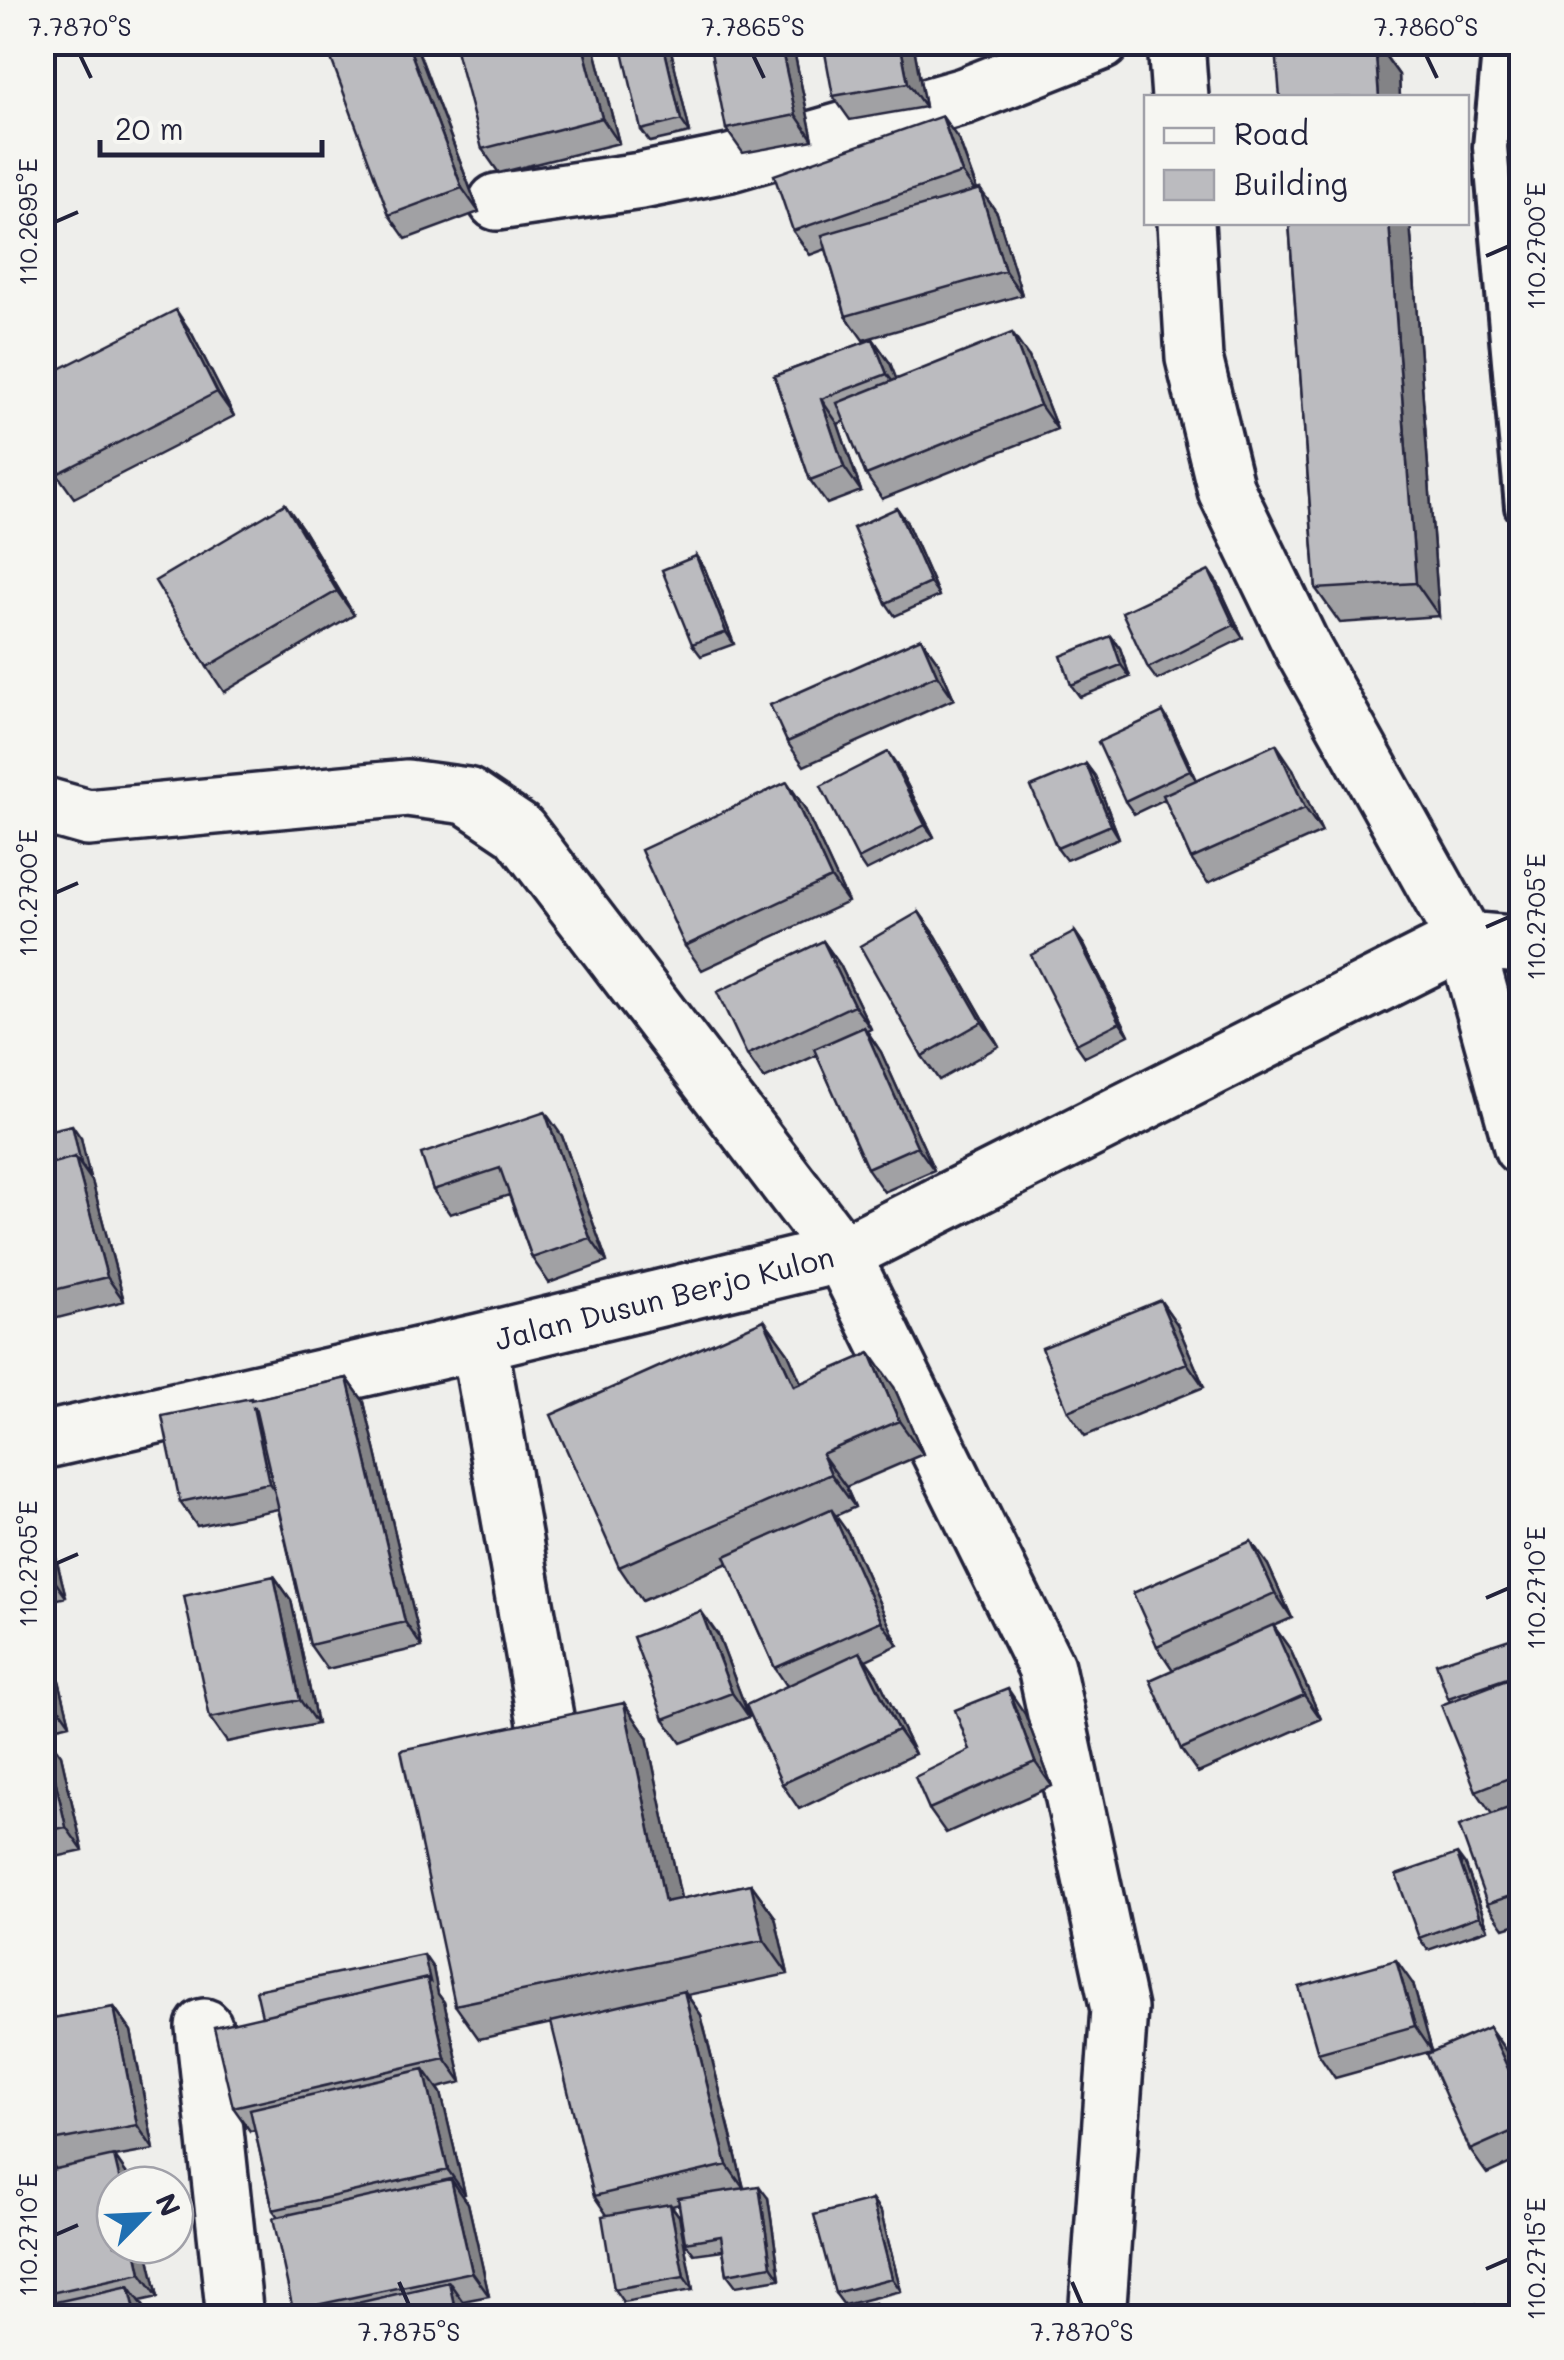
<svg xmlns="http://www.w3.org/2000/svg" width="1564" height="2360" font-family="Mali,sans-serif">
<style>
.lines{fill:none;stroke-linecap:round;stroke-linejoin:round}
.lane-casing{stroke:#22223b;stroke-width:40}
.street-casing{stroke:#22223b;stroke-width:62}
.lane{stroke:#f6f6f2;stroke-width:32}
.street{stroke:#f6f6f2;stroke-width:55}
.wall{fill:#a1a1a4;stroke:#22223b;stroke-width:2.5}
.shaded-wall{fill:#838386;stroke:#22223b;stroke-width:2.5}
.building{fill:#bbbbbf;stroke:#22223b;stroke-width:2.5}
.ticks{fill:none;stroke:#22223b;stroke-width:4}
.labels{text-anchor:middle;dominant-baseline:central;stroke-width:8;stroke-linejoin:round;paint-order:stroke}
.street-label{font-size:30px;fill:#22223b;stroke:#f6f6f2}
.neatline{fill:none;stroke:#22223b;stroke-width:4}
.ticks-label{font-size:25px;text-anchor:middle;fill:#22223b}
</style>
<rect width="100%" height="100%" fill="#eeeeeb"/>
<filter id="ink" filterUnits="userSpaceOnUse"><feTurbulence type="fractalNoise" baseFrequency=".01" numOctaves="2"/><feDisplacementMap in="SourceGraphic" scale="20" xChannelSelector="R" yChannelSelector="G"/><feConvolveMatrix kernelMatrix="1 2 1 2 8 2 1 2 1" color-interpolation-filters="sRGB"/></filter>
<g filter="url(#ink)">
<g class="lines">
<g class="lane-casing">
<path id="lane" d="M1500,42L1490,147L1522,507"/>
</g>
<g class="street-casing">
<path id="street" d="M1176,42L1180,98
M497,202L641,181L730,163L964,96L1101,42
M1186,222L1194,358L1226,490L1304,651L1465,940L1522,1147
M42,805L88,818L407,788L467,796L519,831L842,1254L1046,1667L1119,2009L1097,2318
M479,1342L547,1728
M42,1441L479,1342L842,1254L1465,940L1522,945
M204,2027L235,2318"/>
</g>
<use href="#lane" class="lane"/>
<use href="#street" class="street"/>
</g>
<path class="wall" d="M415,42L479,212L406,239L389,215Z
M593,42L619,143L499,173L482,149Z
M669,42L690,133L650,142L641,130Z
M792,42L813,140L743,153L726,129Z
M913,42L925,107L850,120L833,96Z
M1290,42H1451L1378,45L1399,75L1400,98H1280L1293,46Z
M959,140L977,190L980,189L997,213L1022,295L863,340L846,316L826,249L810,255L793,231Z
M1289,222H1410L1439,616L1340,623L1316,589Z
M192,334L234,416L74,498L57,474Z
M873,339L890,363L896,379L1029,357L1057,429L882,499L866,475L845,421L838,424L861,491L827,504L810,480L774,376Z
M285,504L302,528L354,615L224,692L207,667Z
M906,521L939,596L895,616L886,603Z
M696,556L705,569L734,644L701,656L692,644Z
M1218,584L1243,638L1157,680L1148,668Z
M1111,636L1120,648L1130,677L1080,697L1071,685Z
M921,638L938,662L954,699L804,766L787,742Z
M1163,712L1171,725L1197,780L1293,769L1322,832L1208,883L1191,859L1165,799L1134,814L1125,801Z
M1086,764L1095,776L1119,838L1066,860L1057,848Z
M897,765L934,837L866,871L858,859Z
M787,782L804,807L848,902L702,970L685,946Z
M919,912L936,936L999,1046L939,1080L922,1056Z
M1075,932L1084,945L1129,1035L1085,1057L1076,1044Z
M823,941L840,965L871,1029L867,1031L881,1052L934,1170L884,1192L867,1168L817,1055L764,1079L747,1055Z
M42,1132L81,1138L89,1177L92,1181L124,1301L42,1322Z
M562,1136L607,1262L549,1283L532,1258L509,1195L450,1214L433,1190Z
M1160,1300L1177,1324L1204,1387L1085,1436L1068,1411Z
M764,1320L788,1353L801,1383L894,1387L923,1454L846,1487L855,1507L835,1516L848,1533L898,1645L866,1660L877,1676L915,1754L799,1809L782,1784L787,1686L775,1668L728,1563L642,1601L619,1567Z
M347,1378L364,1402L422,1647L327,1669L310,1645L278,1509L197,1526L180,1502L252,1400Z
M42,1504L66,1597L42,1603Z
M1268,1565L1292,1618L1273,1626L1290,1649L1321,1719L1198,1773L1181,1749L1173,1670L1157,1646Z
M274,1576L291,1600L317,1724L227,1742L210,1718Z
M42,1615L70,1724L42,1731Z
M718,1635L749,1717L681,1743L664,1719Z
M1522,1635V1926L1520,1923L1504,1928L1487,1904L1492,1814L1476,1791L1450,1701L1448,1698Z
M624,1703L647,1737L681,1899L751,1884L775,1917L788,1974L687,1995L701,2015L744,2188L768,2198L780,2279L736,2286L727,2274L723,2250L694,2254L685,2242L679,2204L672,2206L679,2216L693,2290L623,2302L614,2289L607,2215L594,2196L552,2023L479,2039L455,2005Z
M1025,1714L1052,1786L946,1833L929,1809L970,1750Z
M42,1731L61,1755L83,1851L42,1860Z
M1466,1866L1488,1929L1428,1950L1419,1938Z
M433,1968L438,1994L444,2002L462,2082L438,2088L441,2093L465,2194L462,2195L468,2203L489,2296L463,2301L466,2306L298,2316L293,2310L278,2217L273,2210L255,2130L250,2131L233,2107L262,2016Z
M1413,1984L1432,2051L1335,2078L1318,2053Z
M114,2007L131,2031L154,2150L115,2157L131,2180L158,2297L140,2301L146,2310L148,2318H42V2172L55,2168L42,2150V2020Z
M1489,2027L1506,2051L1522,2086V2158L1487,2174L1470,2150Z
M872,2200L881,2213L901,2291L844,2305L835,2293Z"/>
<path class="shaded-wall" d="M407,42L415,43L479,212L462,188Z
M582,42H593L619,143L602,118Z
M663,42H669L690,133L681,120Z
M780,42H792L813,140L796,115Z
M900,42H913L925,107L908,83Z
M1375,42L1399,75L1400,98H1379Z
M942,116L959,140L979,197L962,173Z
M980,189L997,213L1022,295L1005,271Z
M1389,222H1410L1439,616L1416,583Z
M176,310L192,334L234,416L217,392Z
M1012,333L1029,357L1057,429L1040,405Z
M873,339L890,363L904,398L887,374Z
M821,399L838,424L861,491L844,467Z
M285,504L302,528L354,615L337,591Z
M897,508L906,521L939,596L930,583Z
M696,556L705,569L734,644L726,632Z
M1209,571L1218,584L1243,638L1234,625Z
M1111,636L1120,648L1130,677L1121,665Z
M921,638L938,662L954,699L937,675Z
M1163,712L1171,725L1198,783L1190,770Z
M1276,744L1293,769L1322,832L1305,808Z
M888,752L897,765L934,837L925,825Z
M1086,764L1095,776L1119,838L1111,825Z
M787,782L804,807L848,902L831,878Z
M919,912L936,936L999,1046L982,1022Z
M1075,932L1084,945L1129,1035L1120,1022Z
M823,941L840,965L871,1029L854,1005Z
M864,1027L881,1052L934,1170L917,1146Z
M545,1112L562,1136L607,1262L590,1238Z
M72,1125L81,1138L90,1177L81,1164Z
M75,1157L92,1181L124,1301L107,1277Z
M1160,1300L1177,1324L1204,1387L1187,1363Z
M764,1320L788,1353L817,1420L794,1386Z
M870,1353L894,1387L923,1454L899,1421Z
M347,1378L364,1402L422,1647L405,1622Z
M253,1407L270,1432L286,1507L269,1483Z
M822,1454L846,1487L855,1507L831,1474Z
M42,1504L66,1597L49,1573L42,1548Z
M831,1509L848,1533L898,1645L881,1621Z
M1251,1541L1268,1565L1292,1618L1275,1593Z
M274,1576L291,1600L317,1724L300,1700Z
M701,1611L718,1635L749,1717L732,1693Z
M42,1615L43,1616L70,1724L53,1700L42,1658Z
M1273,1625L1290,1649L1321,1719L1304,1695Z
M860,1652L877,1676L915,1754L898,1730Z
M1008,1689L1025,1714L1052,1786L1035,1762Z
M624,1703L647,1737L689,1936L665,1902Z
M44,1731L61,1755L83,1851L66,1827Z
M1457,1854L1466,1866L1488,1929L1479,1916Z
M751,1884L775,1917L788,1974L764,1940Z
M424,1955L433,1968L438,1994L444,2002L462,2082L445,2058L427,1978Z
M1396,1960L1413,1984L1432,2051L1415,2026Z
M684,1991L701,2015L744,2189L727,2165Z
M114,2007L131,2031L154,2150L137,2125Z
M1489,2027L1506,2051L1522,2086V2099Z
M424,2069L441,2093L465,2194L448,2170Z
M114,2156L131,2180L133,2185H121Z
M451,2179L468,2203L489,2296L472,2272Z
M759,2186L768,2198L780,2279L771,2266Z
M872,2200L881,2213L901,2291L892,2278Z
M670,2204L679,2216L693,2290L684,2277Z
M135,2245H146L158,2297L141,2273Z
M449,2282L466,2306L469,2318H457Z
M129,2286L146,2310L148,2318H137Z
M875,2303L884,2316V2318H877Z"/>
<path class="building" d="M334,42H407L462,188L389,215L326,45Z
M454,42H582L602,118L482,149Z
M621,42H663L681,120L641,130Z
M709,42H780L796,115L726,129Z
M823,42H900L908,83L833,96Z
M1352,42H1375L1379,98H1280L1276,48Z
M942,116L962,173L793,231L774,175Z
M980,189L1005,271L846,316L822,235Z
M1289,222H1389L1416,583L1316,589Z
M176,310L217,392L57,474L42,444V378Z
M1012,333L1040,405L866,475L837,403Z
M873,339L887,374L821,399L844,467L810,480L774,376Z
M285,504L337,591L207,667L155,581Z
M897,508L930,583L886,603L853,528Z
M696,556L726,632L692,644L662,570Z
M1209,571L1234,625L1148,668L1122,612Z
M1111,636L1121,665L1071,685L1061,656Z
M921,638L937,675L787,742L770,705Z
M1163,712L1190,770L1125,801L1098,742Z
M1276,744L1305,808L1191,859L1163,795Z
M888,752L925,825L858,859L821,786Z
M1086,764L1111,825L1057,848L1031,787Z
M787,782L831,878L685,946L641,850Z
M919,912L982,1022L922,1056L860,946Z
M1075,932L1120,1022L1076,1044L1031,955Z
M823,941L854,1005L747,1055L717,992Z
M864,1027L917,1146L867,1168L814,1049Z
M545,1112L590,1238L532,1258L500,1168L433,1190L421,1154Z
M72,1125L81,1164L75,1157L42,1166V1132Z
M75,1157L107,1277L42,1293V1166Z
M1160,1300L1187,1363L1068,1411L1042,1348Z
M764,1320L794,1386L870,1353L899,1421L822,1454L831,1474L619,1567L551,1415Z
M347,1378L405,1622L310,1645L255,1407H253L269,1483L180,1502L162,1416L251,1398V1400Z
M831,1509L881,1621L775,1668L725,1556Z
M1251,1541L1275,1593L1157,1646L1133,1593Z
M42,1548L49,1573L42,1574Z
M274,1576L300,1700L210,1718L184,1596Z
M701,1611L732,1693L664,1719L633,1637Z
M1273,1625L1304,1695L1181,1749L1150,1680Z
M1522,1635V1673L1448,1698L1436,1663Z
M860,1652L898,1730L782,1784L746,1705Z
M42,1658L53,1700L42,1702Z
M1522,1674V1773L1476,1791L1441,1705Z
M1008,1689L1035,1762L929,1809L915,1777L970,1750L955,1710Z
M624,1703L665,1902L751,1884L764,1940L455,2005L401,1750Z
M42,1731H44L66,1827L42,1832Z
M1522,1803V1892L1487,1904L1459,1826Z
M1457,1854L1479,1916L1419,1938L1396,1875Z
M424,1955L430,1981L427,1978L262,2016L256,1990Z
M1396,1960L1415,2026L1318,2053L1299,1987Z
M427,1978L445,2058L233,2107L214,2027Z
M684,1991L727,2165L594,2196L551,2022Z
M114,2007L137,2125L42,2143V2020Z
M1489,2027L1522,2099V2127L1470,2150L1427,2054Z
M424,2069L448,2170L273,2210L250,2109Z
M114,2156L121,2185H115V2245H135L141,2273L42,2295V2172Z
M451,2179L472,2272L293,2310L273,2218Z
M759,2186L771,2266L727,2274L721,2236L685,2242L678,2198Z
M872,2200L892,2278L835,2293L814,2215Z
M670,2204L684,2277L614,2289L602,2216Z
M449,2282L457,2318H292Z
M129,2286L137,2318H42V2305Z
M875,2303L877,2318H753Z
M1476,2304L1481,2318H1430Z"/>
</g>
<path class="ticks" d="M80,55L91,78M753,55L764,78M1426,55L1437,78M55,222L78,212M1486,256L1509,246M55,893L78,883M1486,927L1509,917M55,1564L78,1554M1486,1598L1509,1588M55,2235L78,2225M1486,2269L1509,2259M399,2282L409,2305M1072,2282L1082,2305"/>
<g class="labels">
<g class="street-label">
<text transform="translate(664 1297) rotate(-14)">Jalan Dusun Berjo Kulon</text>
</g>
</g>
<rect width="1564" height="2360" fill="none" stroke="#f6f6f2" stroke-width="110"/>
<rect x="1144" y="95" width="325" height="130" fill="#f6f6f2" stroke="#a1a1a9" stroke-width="2.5"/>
<rect x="1164" y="128" width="50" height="15" fill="#f6f6f2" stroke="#a1a1a9" stroke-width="2.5"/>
<text x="1234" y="145" font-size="30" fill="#22223b">Road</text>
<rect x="1164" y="170" width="50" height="30" fill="#bbbbbf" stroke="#a1a1a9" stroke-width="2.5"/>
<text x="1234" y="195" font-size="30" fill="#22223b">Building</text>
<g transform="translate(145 2215) rotate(66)"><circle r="48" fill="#f6f6f2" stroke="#a1a1a9" stroke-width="2.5"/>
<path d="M0-8L18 38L0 25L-18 38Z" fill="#1f6fb2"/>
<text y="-15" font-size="28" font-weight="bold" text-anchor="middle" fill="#22223b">N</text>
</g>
<path d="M100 140v15h222v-15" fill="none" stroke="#22223b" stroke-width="5"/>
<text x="115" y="140" font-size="30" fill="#22223b" stroke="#f6f6f2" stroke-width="8" paint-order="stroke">20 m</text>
<rect x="55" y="55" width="1454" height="2250" class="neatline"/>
<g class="ticks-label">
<text x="80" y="36">7.7870°S</text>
<text x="753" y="36">7.7865°S</text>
<text x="1426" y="36">7.7860°S</text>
<text transform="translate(28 222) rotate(-90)" y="9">110.2695°E</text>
<text transform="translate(1536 246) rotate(-90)" y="9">110.2700°E</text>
<text transform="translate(28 893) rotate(-90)" y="9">110.2700°E</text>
<text transform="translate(1536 917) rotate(-90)" y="9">110.2705°E</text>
<text transform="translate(28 1564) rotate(-90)" y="9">110.2705°E</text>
<text transform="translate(1536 1588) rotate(-90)" y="9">110.2710°E</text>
<text transform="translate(28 2235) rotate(-90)" y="9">110.2710°E</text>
<text transform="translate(1536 2259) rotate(-90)" y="9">110.2715°E</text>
<text x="409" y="2341">7.7875°S</text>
<text x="1082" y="2341">7.7870°S</text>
</g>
</svg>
